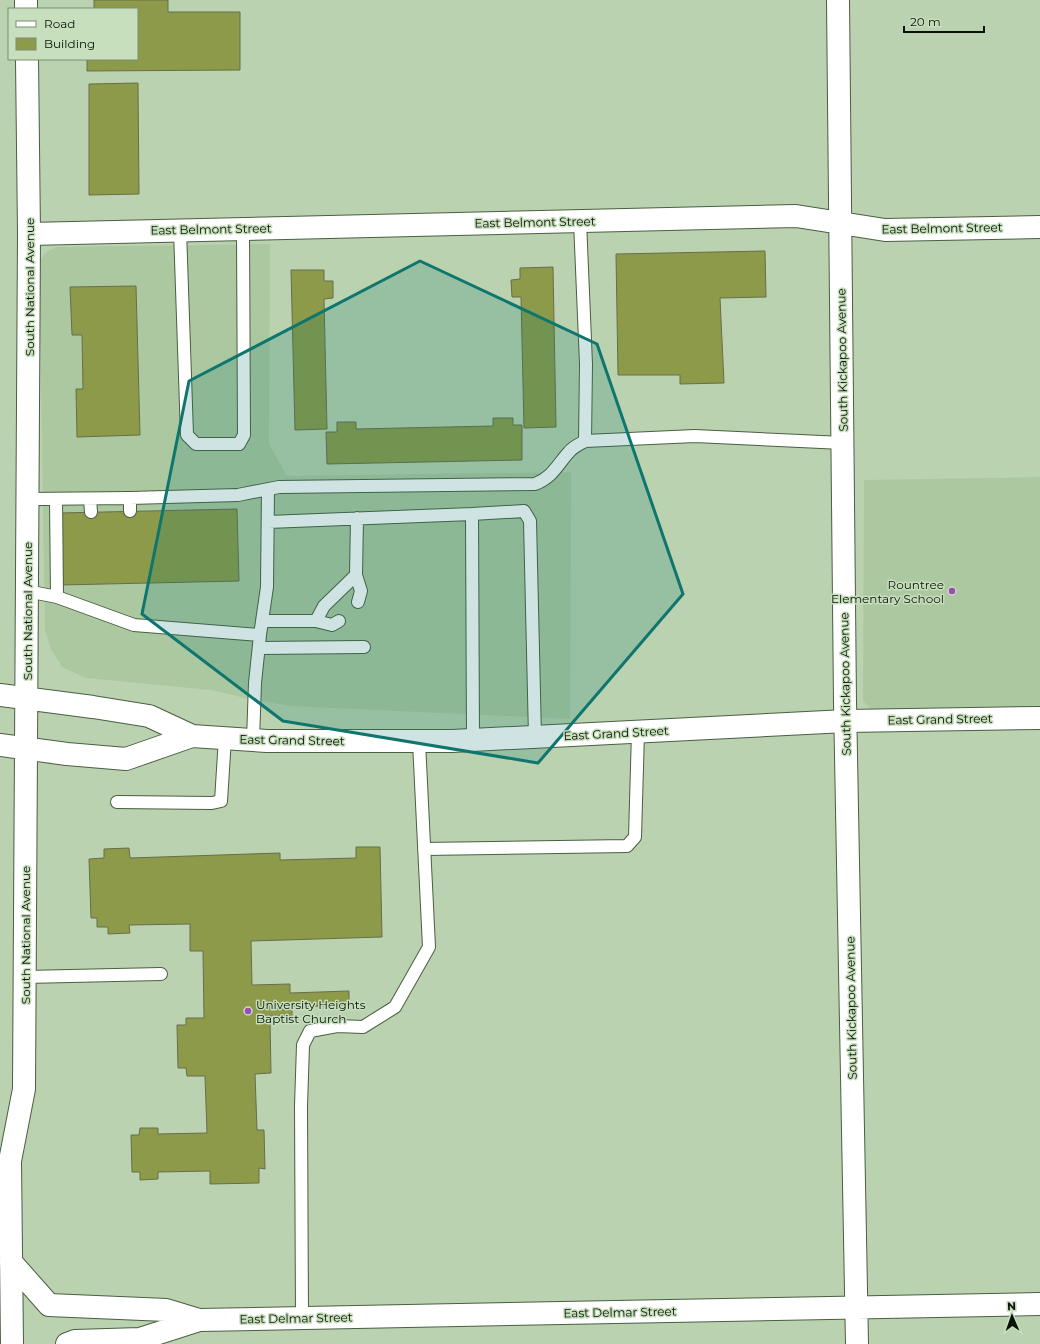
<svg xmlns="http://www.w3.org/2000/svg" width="1040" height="1344" font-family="Montserrat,sans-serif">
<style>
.built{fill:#acc8a1}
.building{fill:#8d9a4a;stroke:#676e4a}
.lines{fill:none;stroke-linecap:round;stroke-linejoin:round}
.lane-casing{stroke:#4a5f42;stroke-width:14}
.street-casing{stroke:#4a5f42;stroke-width:24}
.secondary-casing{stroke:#4a5f42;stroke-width:24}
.lane{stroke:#fff;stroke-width:12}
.street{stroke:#fff;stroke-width:22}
.secondary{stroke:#fff;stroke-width:22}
.marked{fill:#0f766e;fill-opacity:0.2;stroke:#0f766e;stroke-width:3;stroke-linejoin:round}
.poi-dot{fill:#9e4bb9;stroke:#c7dfbd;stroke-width:1.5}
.labels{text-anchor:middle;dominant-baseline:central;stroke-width:3;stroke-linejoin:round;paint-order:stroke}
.street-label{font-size:12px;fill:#0a1207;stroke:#c7dfbd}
.poi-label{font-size:12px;fill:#0a1207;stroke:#c7dfbd;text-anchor:end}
</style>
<rect width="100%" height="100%" fill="#bad2b0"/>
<path class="built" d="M270,244L269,444L287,476L571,472L570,719L291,706L249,699L211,690L86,678L62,667L51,649L45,631L39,263L45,253L56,247Z
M1040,477V710L885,714L871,709L863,701L864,480Z"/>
<path class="building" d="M94,0H168V12H240V70L87,71V59H137V9H94Z
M138,83L139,194L89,195V84Z
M765,251L766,297L720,298L724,383L680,384V375H618L616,254Z
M553,267L556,427L524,428L521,297H512L511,280L520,279V268Z
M291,270H324V281H333V298L324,299L327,429L295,430Z
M136,286L140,435L77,437L76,389H83L82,335H72L70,287Z
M493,418H513V425H522V460L327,464L326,432H337V422H356V429L493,426Z
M237,509L239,581L60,585L59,513Z
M356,847H380L382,937L251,941L252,985L290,984V993L349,991V1005L292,1007V1016H258L259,1020H270L271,1073L255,1074L257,1130H264L265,1169L259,1168V1183L210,1184V1171L158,1172V1179L140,1180V1172H132L131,1135H139L140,1128H158V1134L207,1133L205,1076H187L186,1068H178L177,1025H186V1018H204L203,951H190V924L129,925L130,933L108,934V927H97V918H91L89,859L104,858V849L129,848L130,858L280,853V860L356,858Z"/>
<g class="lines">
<g class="lane-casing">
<path id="lane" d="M580,221L586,364L585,441
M180,230L187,435L196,444H239L244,435L243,229
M130,498V511
M27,499L130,498L238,495L279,487L535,484C553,477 557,465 569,452C573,447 580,444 585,441L695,436L843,443
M56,499L57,597
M90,499L91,512
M357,518L356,575L361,591L358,602
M268,522L472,514
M27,591L57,597L134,625L260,635
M262,621H316L332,625L339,621
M316,621L324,606L356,575
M259,648L364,647
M253,740L255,683L260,635L267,587L268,489
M473,740L472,514L524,511L530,521L535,737
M117,802L212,803L221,801L225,738
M424,849L627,846L635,837L638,732
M25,977L161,974
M302,1318L301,1106L303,1045L310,1031L337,1026L363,1027L395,1007L429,947L419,742"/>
</g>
<g class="street-casing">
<path id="street" d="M838,0L845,702L857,1344
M29,234L796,216L885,230L1040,227
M11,1262L49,1305L166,1310L199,1320
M67,1344L75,1341L140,1339L199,1320L1040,1304"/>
</g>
<g class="secondary-casing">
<path id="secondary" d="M26,0V9
M0,695L93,707L149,716L192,736L267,741H452L846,721L1040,718
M0,745L67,754L126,759L192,736
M12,1344L10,1161L24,1089L29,234L27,59"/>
</g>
<use href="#lane" class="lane"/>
<use href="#street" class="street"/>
<use href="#secondary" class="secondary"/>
</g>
<path class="marked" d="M420,261L597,344L683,594L538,763L283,721L142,614L189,381Z"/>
<g class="poi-dot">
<circle cx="952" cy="591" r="4"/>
<circle cx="248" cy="1011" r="4"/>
</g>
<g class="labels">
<g class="street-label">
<text transform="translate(535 222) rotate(-1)">East Belmont Street</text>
<text transform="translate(942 228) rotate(-1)">East Belmont Street</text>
<text transform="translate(211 229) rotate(-1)">East Belmont Street</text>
<text transform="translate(29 287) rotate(-90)">South National Avenue</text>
<text transform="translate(842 360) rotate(-91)">South Kickapoo Avenue</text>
<text transform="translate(27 611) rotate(-90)">South National Avenue</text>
<text transform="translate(845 684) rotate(-91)">South Kickapoo Avenue</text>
<text transform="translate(940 719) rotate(-1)">East Grand Street</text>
<text transform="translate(616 733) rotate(-3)">East Grand Street</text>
<text transform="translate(292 740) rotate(1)">East Grand Street</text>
<text transform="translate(25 935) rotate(-90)">South National Avenue</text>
<text transform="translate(851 1008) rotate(-91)">South Kickapoo Avenue</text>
<text transform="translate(620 1312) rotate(-1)">East Delmar Street</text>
<text transform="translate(296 1318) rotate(-1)">East Delmar Street</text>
</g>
<g class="poi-label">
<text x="944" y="584">Rountree<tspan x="944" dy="14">Elementary School</tspan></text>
<text x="256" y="1004" text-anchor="start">University Heights<tspan x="256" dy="14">Baptist Church</tspan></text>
</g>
</g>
<rect x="8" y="8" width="130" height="52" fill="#c7dfbd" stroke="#7b8d74"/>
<rect x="16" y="21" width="20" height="6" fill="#ffffff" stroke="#7b8d74"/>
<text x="44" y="28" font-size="12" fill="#0a1207">Road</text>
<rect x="16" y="38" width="20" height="12" fill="#8d9a4a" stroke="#7b8d74"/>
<text x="44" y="48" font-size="12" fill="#0a1207">Building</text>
<g transform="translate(1012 1316) rotate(358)" stroke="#c7dfbd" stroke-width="3" paint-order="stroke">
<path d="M0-3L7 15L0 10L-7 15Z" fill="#0a1207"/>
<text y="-6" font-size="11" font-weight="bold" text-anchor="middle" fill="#0a1207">N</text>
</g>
<path d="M904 26v6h80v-6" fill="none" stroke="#0a1207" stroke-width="2"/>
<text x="910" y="26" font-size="12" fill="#0a1207" stroke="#c7dfbd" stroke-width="3" paint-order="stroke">20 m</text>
</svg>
